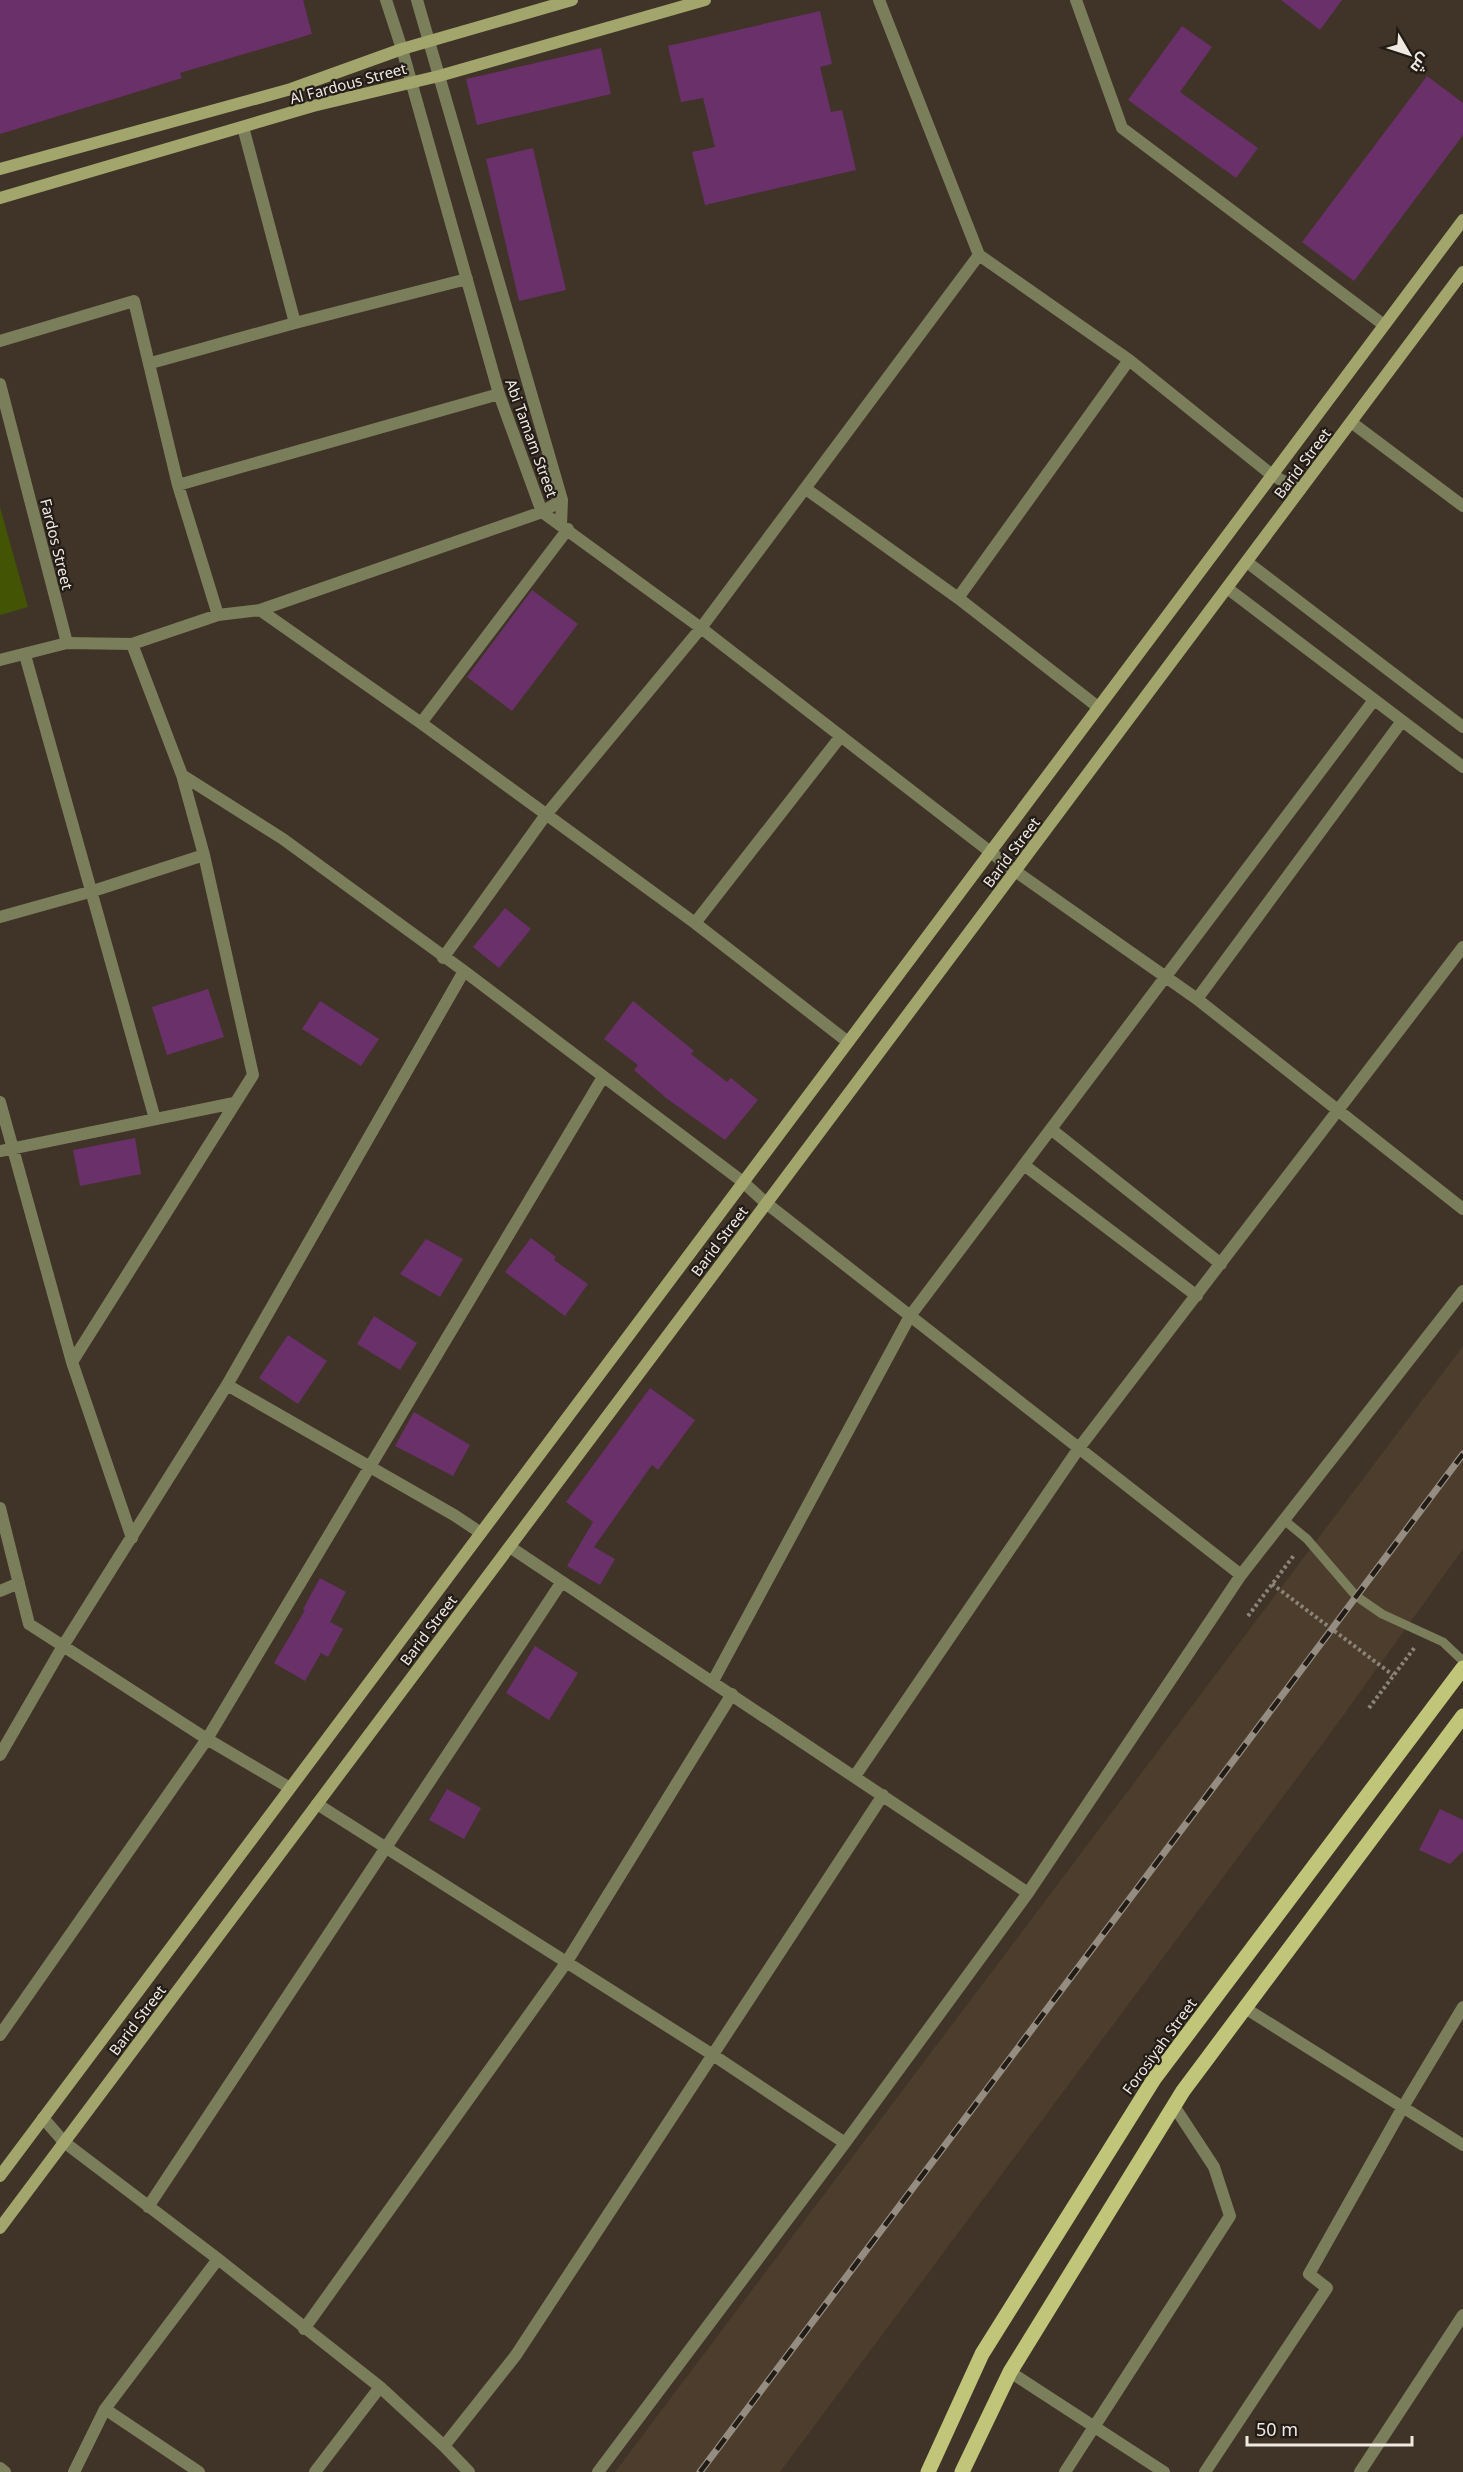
<svg xmlns="http://www.w3.org/2000/svg" width="1463" height="2472" font-family="'Noto Sans',Cairo,sans-serif">
<style>
.built{fill:#4c3d2c}
.green{fill:#435404}
.building{fill:#6a3069}
.lines{fill:none;stroke-linecap:round;stroke-linejoin:round}
.path{stroke:#8d8479;stroke-width:4;stroke-dasharray:3 3;stroke-linecap:butt}
.service{stroke:#7b7e5b;stroke-width:9}
.minor{stroke:#7b7e5b;stroke-width:12}
.tertiary{stroke:#7b7e5b;stroke-width:12}
.secondary{stroke:#a2a66d;stroke-width:12}
.primary{stroke:#c0c57a;stroke-width:15}
.rail-casing{stroke:#958c82;stroke-width:7}
.rail{stroke:#221c17;stroke-width:4.5;stroke-dasharray:14;stroke-linecap:butt}
.labels{text-anchor:middle;dominant-baseline:central;stroke-width:4.5;stroke-linejoin:round;paint-order:stroke}
.street-label{font-size:15px;fill:#f0e9e1;stroke:#221c17}
</style>
<rect width="100%" height="100%" fill="#3f3427"/>
<path class="built" d="M1463,1346V1549L1332,1731L780,2472H615Z"/>
<path class="green" d="M0,507L28,607L0,615Z"/>
<path class="building" d="M0,0H303L312,34L180,73L182,78L0,134Z
M1281,0H1342L1320,30Z
M820,11L832,64L820,67L831,112L842,110L856,170L705,205L692,152L715,147L703,98L681,102L668,46Z
M1182,26L1212,47L1180,92L1258,148L1236,178L1128,100Z
M601,48L611,94L477,125L466,79Z
M1427,76L1463,103V135L1354,281L1302,242Z
M533,148L566,290L519,301L486,159Z
M532,590L578,624L512,711L467,677Z
M505,908L531,929L499,968L473,947Z
M208,989L224,1037L167,1055L152,1007Z
M320,1001L379,1039L361,1066L302,1029Z
M633,1001L694,1051L691,1054L727,1082L731,1078L758,1100L725,1140L666,1098L634,1070L638,1065L604,1039Z
M135,1138L141,1174L80,1186L73,1150Z
M531,1238L556,1257L554,1260L588,1284L565,1316L505,1272Z
M426,1239L463,1259L440,1297L400,1274Z
M374,1316L417,1343L400,1370L357,1344Z
M288,1335L327,1361L298,1404L259,1378Z
M650,1388L695,1420L658,1470L652,1465L594,1547L615,1559L600,1585L567,1566L593,1522L566,1502Z
M414,1412L470,1445L453,1476L395,1446Z
M320,1578L346,1592L330,1622L343,1629L328,1657L321,1653L305,1681L274,1663L305,1610L303,1609Z
M535,1646L578,1673L549,1720L506,1693Z
M447,1789L481,1808L464,1839L429,1820Z
M1440,1809L1463,1820V1851L1450,1864L1419,1850Z"/>
<g class="lines">
<path class="path" d="M1272,1584L1393,1675
M1248,1616L1295,1554
M1369,1708L1415,1647"/>
<path class="service" d="M1284,1520L1307,1539L1356,1596L1382,1614L1443,1642L1463,1661"/>
<path class="minor" d="M386,0L402,49L499,394L542,512L701,628L1015,871L1197,999L1463,1209
M417,0L562,500L561,525
M879,0L979,255L1129,360L1272,475L1300,490
M1076,0L1122,128L1384,325
M243,127L295,323
M0,341L134,301L178,485L218,615
M151,363L295,323L467,279
M1351,422L1463,506
M178,485L499,394
M806,489L958,598L1098,707
M1247,562L1463,727
M1227,588L1463,767
M958,598L1129,360
M260,610L421,723L695,923L848,1042
M25,655L155,1119
M0,660L67,643L132,644L218,615L260,610L542,512L562,500
M421,723L568,529
M182,775L283,839L464,971L743,1182L766,1203L1241,1575
M0,917L93,891L204,855
M695,923L841,736
M443,958L545,816L701,628L979,255
M1197,999L1402,721
M0,1102L72,1362L132,1538
M1052,1130L1221,1264
M0,1151L234,1103
M1024,1165L1197,1296
M72,1362L253,1075L204,855L182,775L132,644
M227,1385L454,1515L481,1533
M0,1508L29,1624L207,1739L290,1788
M510,1547L1028,1893
M0,1591L19,1583
M713,1681L910,1316L1374,700
M0,1755L63,1646L227,1385L464,971
M855,1776L1079,1448L1463,947
M317,1804L713,2055L845,2143
M1245,2008L1463,2145
M0,2035L207,1739L603,1077
M43,2118L64,2142L218,2259L380,2387L444,2446L469,2472
M148,2207L561,1583
M304,2329L566,1963L732,1694
M1010,2372L1164,2472
M105,2409L199,2472
M444,2446L516,2355L883,1795
M0,2468L5,2472
M74,2472L105,2409L218,2259
M315,2472L380,2387
M598,2472L845,2143L1028,1893L1241,1575L1463,1291
M1065,2472L1230,2216L1214,2167L1174,2106
M1205,2472L1327,2288L1309,2274L1403,2107L1463,2007
M1360,2472L1463,2315"/>
<path class="tertiary" d="M0,384L67,643"/>
<path class="secondary" d="M0,169L291,89L402,49L572,0
M0,198L313,106L439,76L705,0
M0,2176L1463,220
M0,2228L1463,272"/>
<path class="primary" d="M928,2472L982,2354L1154,2079L1463,1668
M962,2472L1010,2372L1183,2091L1463,1716"/>
<g class="rail-casing">
<path id="rail" d="M700,2472L1463,1454"/>
</g>
<use href="#rail" class="rail"/>
</g>
<g class="labels">
<g class="street-label">
<text transform="translate(348 83) rotate(-15)">Al Fardous Street</text>
<text transform="translate(532 438) rotate(70)">Abi Tamam Street</text>
<text transform="translate(1302 463) rotate(-53)">Barid Street</text>
<text transform="translate(57 544) rotate(76)">Fardos Street</text>
<text transform="translate(1011 852) rotate(-53)">Barid Street</text>
<text transform="translate(719 1241) rotate(-53)">Barid Street</text>
<text transform="translate(428 1630) rotate(-53)">Barid Street</text>
<text transform="translate(137 2020) rotate(-53)">Barid Street</text>
<text transform="translate(1159 2046) rotate(-54)">Forosiyah Street</text>
</g>
</g>
<g transform="translate(1409 54) rotate(129)" stroke="#221c17" stroke-width="4.5" paint-order="stroke">
<path d="M0-4.5L10 22L0 15L-10 22Z" fill="#f0e9e1"/>
<text y="-9" font-size="16" font-weight="bold" text-anchor="middle" fill="#f0e9e1">ش</text>
</g>
<path d="M1247 2436v9h165v-9" fill="none" stroke="#f0e9e1" stroke-width="3"/>
<text x="1256" y="2436" font-size="18" fill="#f0e9e1" stroke="#221c17" stroke-width="4.5" paint-order="stroke">50 m</text>
</svg>
